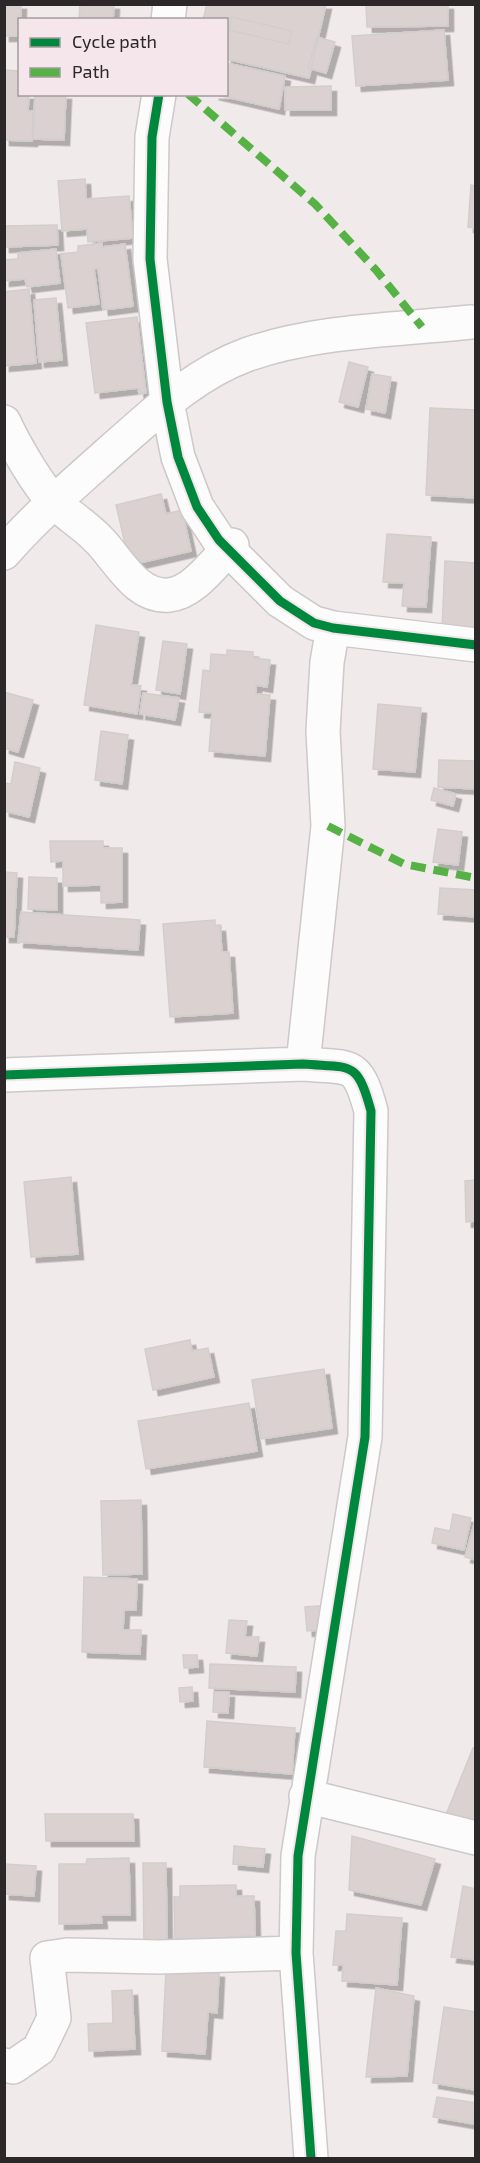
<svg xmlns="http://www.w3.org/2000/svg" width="480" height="2163" font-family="'Exo 2',sans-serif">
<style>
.building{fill:#dbd1d0;stroke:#d3cece;stroke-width:1.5;filter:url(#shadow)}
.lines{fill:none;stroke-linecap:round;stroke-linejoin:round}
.minor-casing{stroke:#cdc8c9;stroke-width:36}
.minor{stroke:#fdfcfc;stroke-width:33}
.quiet{stroke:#56b245;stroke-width:8;stroke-dasharray:15 8;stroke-linecap:butt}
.cycleway-casing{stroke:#f4e6ea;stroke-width:13}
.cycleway{stroke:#00873e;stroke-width:9}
</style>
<defs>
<filter id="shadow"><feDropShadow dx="5.5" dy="5.5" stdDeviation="0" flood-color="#0004"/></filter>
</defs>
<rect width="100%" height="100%" fill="#f0eaeb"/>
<path class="building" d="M4,4H21L20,36H4Z
M80,4H114L113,20H79Z
M207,4H326L309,78L226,59V20H203Z
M366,4H448V26L367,27Z
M232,17L292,31L289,44L229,30Z
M444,30L448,80L356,86L352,36Z
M317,37L335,42L326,73L308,68Z
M226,63L285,76L279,109L213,94H226Z
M4,70L20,71V94H29L28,111H33L32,141L4,140Z
M331,86V110H285V87Z
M30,94H66L64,140L33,139L35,95Z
M85,179L86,199L129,196L133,238L88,242L87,229L62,231L58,181Z
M471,185L476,186V228L468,227Z
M57,225L58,245L4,247V226Z
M102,243V247L125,244L133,306L103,310L98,268L94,269L99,304L68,308L61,254L78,252V246Z
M56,249L60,283L27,287L25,279L4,281V260L18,259V253Z
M29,289L36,363L4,366V292Z
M56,298L62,360L39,362L34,300Z
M137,317L146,393L139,394L138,388L95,393L86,323Z
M349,362L368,367L358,407L339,402Z
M372,374L391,377L385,413L366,409Z
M430,408L476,410V498L426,495Z
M161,494L166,514L182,510L191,551L130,565L116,505Z
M387,534L431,537L426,607L402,606L404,583L383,582Z
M445,561L476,563V632L442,630Z
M96,625L139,632L131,685L141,686L137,714L84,705Z
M163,641L187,644L180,694L156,690Z
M227,650L253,652V658L270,660L267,687L256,685V694L270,695L265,756L209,751L212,713L199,712L203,670L210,671L211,654L227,655Z
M4,692L33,700L18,752L4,748Z
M143,693L179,698L175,720L140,714Z
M378,704L421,708L415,772L373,769Z
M101,731L128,735L122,784L95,780Z
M439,760L476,761V789L438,787Z
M15,762L40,768L29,817L4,811V783L11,784Z
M434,788L456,794L453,806L431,800Z
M438,829L462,832L458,865L433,862Z
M50,841H103V848H122V902L101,903V885L63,886V861L51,862Z
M4,872L17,873L14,937H4Z
M29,877L57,878V910L28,909Z
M440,888L476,890V917L438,914Z
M21,912L140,920L138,950L18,942Z
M215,920V926H220L222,952H229L233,1013L170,1017L163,924Z
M71,1177L78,1254L31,1257L24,1182Z
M476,1180V1221L466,1222L465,1181Z
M190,1340L192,1351L208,1348L214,1377L153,1390L145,1349Z
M324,1369L332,1428L261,1439L252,1380Z
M249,1403L257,1451L146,1469L138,1421Z
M141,1500L142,1574L103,1575L101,1501Z
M453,1514L471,1518L464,1550L432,1543L435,1528L450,1531Z
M476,1517V1560L465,1557Z
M84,1577L137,1579L136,1610H124L123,1630H141L140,1654L82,1652Z
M331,1605L333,1629L307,1631L305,1607Z
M229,1620L247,1621L245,1637H259L257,1656L226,1653Z
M183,1655H197L198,1667L184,1668Z
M210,1664L296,1667L295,1692L209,1688Z
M192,1687L193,1701L180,1702L179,1688Z
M214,1692H229L228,1713L213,1712Z
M207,1721L295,1728L292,1774L204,1767Z
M473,1748L476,1749V1833L443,1822Z
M45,1814H133L134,1841H46Z
M352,1836L435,1859L421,1905L349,1890Z
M234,1846L265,1849L263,1867L233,1864Z
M129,1858L130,1915H101L102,1923L59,1924V1864H86L87,1859Z
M143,1863H166L167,1949H144Z
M4,1864L36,1866L34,1896L4,1894Z
M236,1885V1896H254L255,1936L228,1937V1943H181V1938H175L174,1897H180V1886Z
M463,1886L476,1889V1960L451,1957Z
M347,1914L402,1918L397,1985L342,1981L343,1965H333L336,1931H346Z
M166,1970L219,1972L217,2013L208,2012L205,2054L162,2051Z
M376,1988L414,1996L407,2076L366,2077Z
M132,1990L135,2049L89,2051L88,2024L113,2023L112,1991Z
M444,2007L476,2012V2090L433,2083Z
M437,2097L476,2103L473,2124L433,2117Z"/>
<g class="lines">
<g class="minor-casing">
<path id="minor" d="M168,20L170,4
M159,94L152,137L150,259L167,402L178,457L197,507L219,540L280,601L314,623L333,628L476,645
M4,422C14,444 38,486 55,503C68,515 84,525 97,538C118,558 135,598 169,595C194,593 215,561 232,545
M4,553C37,515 75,483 113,449C153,414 194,374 246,355C316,330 397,330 471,322
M303,1064L328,826L323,731L327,662L333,628
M4,1075L303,1064C352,1068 357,1060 371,1111L365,1437L298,1856L296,1953L311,2158
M306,1796L476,1838
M4,2065L13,2067L39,2049L54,2018L47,1958L67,1955L159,1957L296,1953"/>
</g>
<use href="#minor" class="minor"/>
<path class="quiet" d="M188,94L315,204L376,270L422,327
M328,826L404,864L476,878"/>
<g class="cycleway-casing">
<path id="cycleway" d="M159,94L152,137L150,259L167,402L178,457L197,507L219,540L280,601L314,623L333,628L476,645
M4,1075L303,1064C352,1068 357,1060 371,1111L365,1437L298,1856L296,1953L311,2158"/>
</g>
<use href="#cycleway" class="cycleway"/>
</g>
<rect width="480" height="2163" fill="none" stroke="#2c2728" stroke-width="12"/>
<rect x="18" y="18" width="210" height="78" fill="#f4e6ea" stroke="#a49a9c" stroke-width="1.5"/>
<rect x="30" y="38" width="30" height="9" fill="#00873e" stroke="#a49a9c" stroke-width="1.5"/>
<text x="72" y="48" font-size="18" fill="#2c2728">Cycle path</text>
<rect x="30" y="68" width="30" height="9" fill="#56b245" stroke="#a49a9c" stroke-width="1.5"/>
<text x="72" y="78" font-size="18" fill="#2c2728">Path</text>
</svg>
